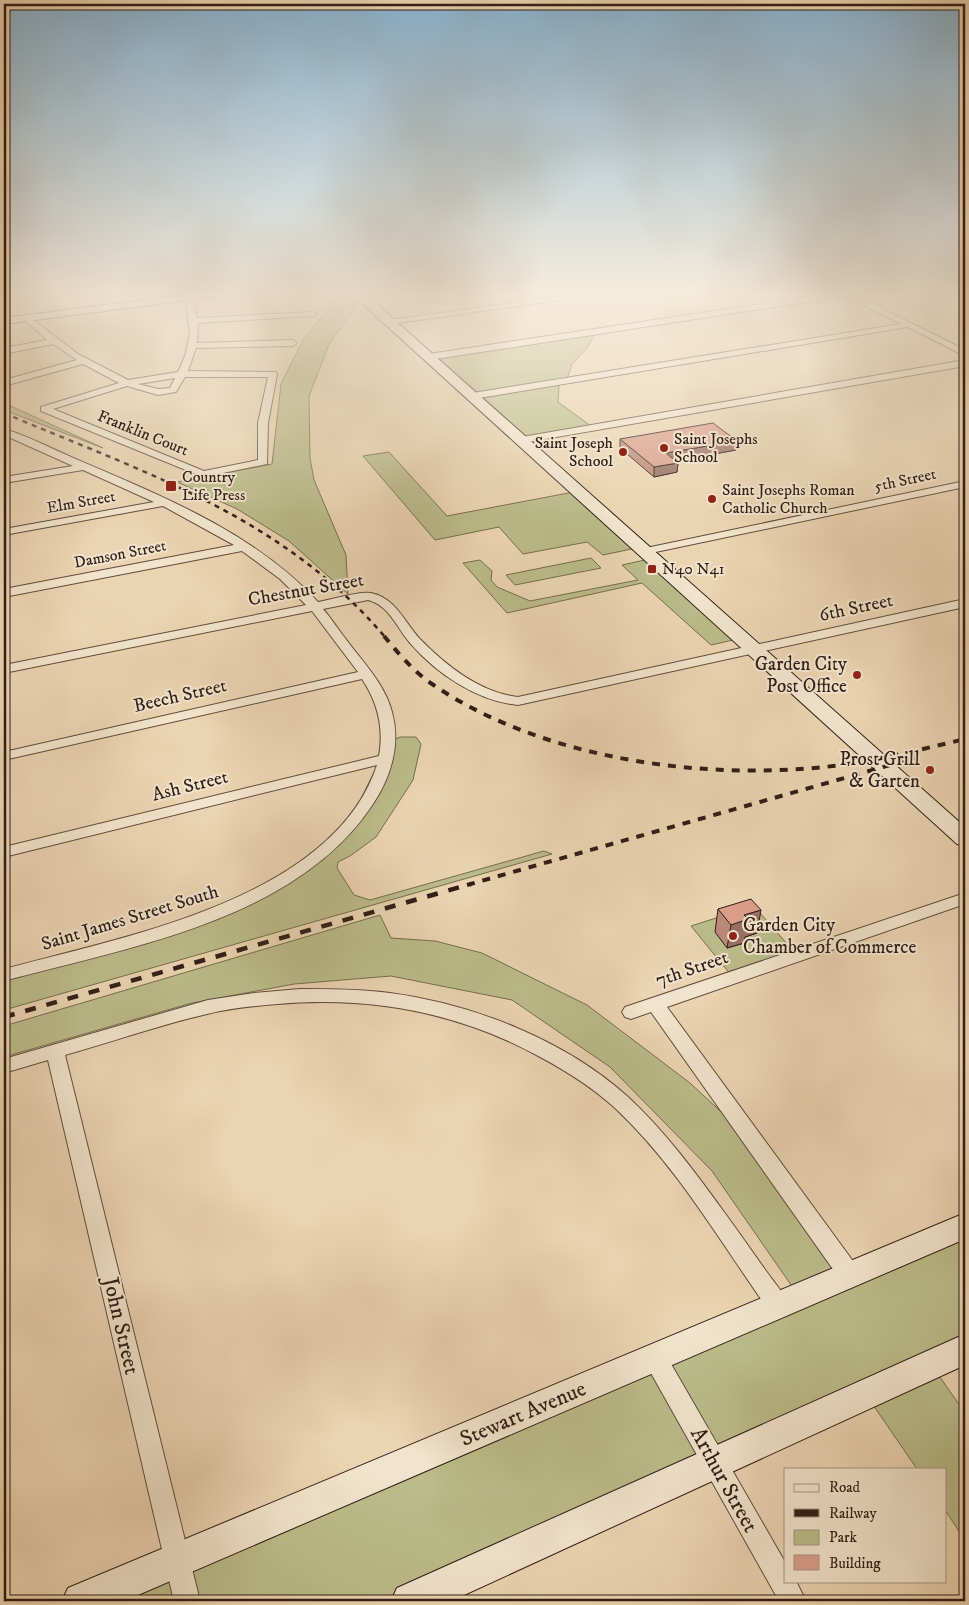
<svg xmlns="http://www.w3.org/2000/svg" width="969" height="1605" font-family="'IM FELL DW Pica',serif">
<style>
.green{fill:#babc89;stroke:#766d50}
.lines{fill:none;stroke-linecap:round;stroke-linejoin:round}
.street-casing{stroke:#604c3e;stroke-width:2}
.secondary-casing{stroke:#311e17;stroke-width:2}
.street{fill:#f2e3cc;fill-rule:evenodd}
.secondary{fill:#f2e3cc;fill-rule:evenodd}
.rail-far2{stroke:#311e17;stroke-width:2.5;stroke-dasharray:5 5;stroke-linecap:butt}
.rail-far1{stroke:#311e17;stroke-width:4;stroke-dasharray:8 8;stroke-linecap:butt}
.rail{stroke:#311e17;stroke-width:4.5;stroke-dasharray:11 11;stroke-linecap:butt}
.wall{fill:#b87;stroke:#311e17}
.shaded-wall{fill:#986f61;stroke:#311e17}
.building{fill:#d99e8a;stroke:#311e17}
.poi-dot{fill:#8f2418;stroke:#f2e3cc;stroke-width:2}
.labels{text-anchor:middle;dominant-baseline:central;stroke-width:4;stroke-linejoin:round;paint-order:stroke}
.far-street-label{font-size:16px;fill:#311e17;stroke:#f2e3cc}
.far-poi-label{font-size:16px;fill:#311e17;stroke:#f2e3cc;text-anchor:start}
.street-label{font-size:19px;fill:#311e17;stroke:#f2e3cc}
.poi-label{font-size:19px;fill:#311e17;stroke:#f2e3cc;text-anchor:end}
.near-street-label{font-size:22px;fill:#311e17;stroke:#f2e3cc}
</style>
<rect width="100%" height="100%" fill="#ebd4b1"/>
<filter id="stains"><feTurbulence type="fractalNoise" baseFrequency=".004" numOctaves="4"/><feColorMatrix values="0 0 0 0 .2 0 0 0 0 .09 0 0 0 0 .02 0 0 0 .5 -.17"/></filter>
<radialGradient id="worn" r=".72"><stop offset=".6" stop-color="#630" stop-opacity="0"/><stop offset="1" stop-color="#630" stop-opacity=".3"/></radialGradient>
<path class="green" d="M341,294L362,298L329,344L309,396L310,458L314,480L346,555L348,594L289,541L237,509L177,482L272,464L281,384L303,340Z
M595,332L588,347L572,364L568,376L559,386L558,402L595,429L522,442L427,357Z
M4,403L103,448L4,410Z
M389,452L447,516L579,491L641,547L603,555L587,542L523,554L499,527L435,540L363,456Z
M591,558L601,568L515,585L506,575Z
M654,558L742,638L711,645L642,583L507,613L463,563L480,560L492,571L491,580L497,587L530,601L638,580L622,565Z
M400,737H416L421,744L413,780L376,837L350,856L338,862L337,868L354,895L370,900L544,851L552,854L4,1010V973L190,923L256,895L345,831L389,742Z
M754,906L795,953L731,975L691,926Z
M380,915L391,938L435,941L482,953L587,1005L690,1083L772,1159L859,1270L965,1225V1355L935,1370L965,1413V1540L945,1510V1469H917L869,1399L419,1601H72L798,1295L712,1171L610,1067L512,1000L391,976L294,984L192,1003L4,1057V1026Z"/>
<g class="lines">
<g class="street-casing">
<path id="street" d="M150,291H158L167,300L160,302Z
M342,291H365L345,295L341,293Z
M597,291H614L610,293L390,324L386,322L390,320Z
M841,291H868L867,293L855,295L965,350V356L908,327L473,399L468,396L473,393L901,324L846,296L429,360L425,357L429,354L840,292Z
M185,295L192,297L197,318L313,312L317,314L313,316L198,323L197,343L293,340L297,343L293,346L196,348L188,371L276,372L277,374L268,423L267,464L203,477L41,411V407L119,383L83,364L4,386V380L77,360L53,344L4,354V348L47,340L25,320L24,318L28,316L78,354L128,380L178,372L185,356L190,334ZM185,377H268L258,423V460L204,471L53,409L127,386L158,395L176,392ZM175,378L170,388L158,389L138,384Z
M965,360V366L522,443L517,440L522,437Z
M4,429C29,436 54,450 78,460C162,496 255,533 318,602C331,600 358,591 371,593C396,598 404,622 420,639C445,665 481,693 518,697L965,599V607L518,705C477,701 437,674 410,643C397,628 389,605 368,600L323,609C332,619 339,631 348,642C364,663 385,685 392,712C401,744 391,777 373,804C297,920 129,947 4,981V969C123,937 333,899 377,765L4,857V847L379,756C384,728 378,703 362,679L4,760V752L358,672L312,611L4,673V665L306,605L280,579L242,551L4,597V589L234,545L163,506L4,535V529L154,502L83,470L4,483V477L73,466L4,435Z
M965,481V487L646,554L640,551L646,548Z
M965,893V904L667,1007L858,1268L861,1275L858,1282L850,1285L842,1282L651,1012L631,1019L625,1017L622,1012L625,1007Z
M300,989C330,989 360,989 390,993C473,1004 565,1040 627,1096C664,1130 695,1172 724,1212C738,1231 752,1251 766,1271C774,1282 783,1292 789,1305L786,1312L778,1315L770,1312C721,1243 677,1166 615,1108C593,1088 568,1072 542,1058C459,1012 372,996 278,1004C254,1006 230,1008 207,1014C159,1025 112,1042 65,1055L200,1601H174L48,1060L4,1073V1059L208,1000L254,993Z
M655,1347L663,1350L785,1562V1581H796L806,1601H779L647,1366L644,1358L647,1350Z"/>
</g>
<g class="secondary-casing">
<path id="secondary" d="M214,291H242L236,294L4,324V318Z
M321,291L363,292L965,827V846L957,844L355,297L327,294Z
M965,1213V1239L124,1601H62L68,1588Z
M965,1334V1365L451,1601H391L397,1588Z"/>
</g>
<use href="#street" class="street"/>
<use href="#secondary" class="secondary"/>
<path class="rail-far2" d="M4,413C145,473 282,516 385,637"/>
<path class="rail-far1" d="M384,636C398,653 413,671 432,684C540,758 696,780 824,767C872,762 919,750 965,739
M467,885L915,758"/>
<path class="rail" d="M4,1017L471,884"/>
</g>
<path class="wall" d="M620,439L737,441L736,450L676,461L678,463L677,472L654,477L620,448Z
M718,909L757,933L745,937L744,943L727,948L715,932Z"/>
<path class="shaded-wall" d="M737,441L736,450L666,463V453Z
M678,463L677,472L654,477V467Z
M761,910L757,933L745,937L744,943L727,948L731,925L744,915Z"/>
<path class="building" d="M713,423L737,441L666,453L678,463L654,467L620,439Z
M751,899L761,910L744,915L748,919L731,925L718,909Z"/>
<linearGradient id="sky" x2="0" y2="1"><stop stop-color="#89b5d4"/><stop offset="0.57" stop-color="#f6ecdc"/><stop offset="1" stop-color="#f6ecdc" stop-opacity="0"/></linearGradient>
<rect width="969" height="515" fill="url(#sky)"/>
<g class="poi-dot">
<circle cx="664" cy="448" r="5"/>
<circle cx="623" cy="452" r="5"/>
<rect x="165" y="480" width="12" height="12" rx="2.5"/>
<circle cx="712" cy="499" r="5"/>
<rect x="647" y="564" width="10" height="10" rx="2.5"/>
<circle cx="857" cy="675" r="5"/>
<circle cx="930" cy="770" r="5"/>
<circle cx="733" cy="936" r="5"/>
</g>
<g class="labels">
<g class="far-street-label">
<text transform="translate(143 433) rotate(22)">Franklin Court</text>
<text transform="translate(905 480) rotate(-12)">5th Street</text>
<text transform="translate(81 502) rotate(-10)">Elm Street</text>
<text transform="translate(120 554) rotate(-11)">Damson Street</text>
</g>
<g class="far-poi-label">
<text x="674" y="439">Saint Josephs<tspan x="674" dy="18">School</tspan></text>
<text x="613" y="443" text-anchor="end">Saint Joseph<tspan x="613" dy="18">School</tspan></text>
<text x="182" y="477">Country<tspan x="182" dy="18">Life Press</tspan></text>
<text x="722" y="490">Saint Josephs Roman<tspan x="722" dy="18">Catholic Church</tspan></text>
<text x="662" y="569">N40 N41</text>
</g>
<g class="street-label">
<text transform="translate(306 590) rotate(-10)">Chestnut Street</text>
<text transform="translate(856 608) rotate(-12)">6th Street</text>
<text transform="translate(180 696) rotate(-13)">Beech Street</text>
<text transform="translate(190 786) rotate(-14)">Ash Street</text>
<text transform="translate(130 918) rotate(-17)">Saint James Street South</text>
<text transform="translate(692 969) rotate(-19)">7th Street</text>
</g>
<g class="poi-label">
<text x="847" y="664">Garden City<tspan x="847" dy="22">Post Office</tspan></text>
<text x="920" y="759">Prost Grill<tspan x="920" dy="22">&amp; Garten</tspan></text>
<text x="743" y="925" text-anchor="start">Garden City<tspan x="743" dy="22">Chamber of Commerce</tspan></text>
</g>
<g class="near-street-label">
<text transform="translate(121 1326) rotate(77)">John Street</text>
<text transform="translate(523 1414) rotate(-23)">Stewart Avenue</text>
<text transform="translate(724 1480) rotate(61)">Arthur Street</text>
</g>
</g>
<rect width="969" height="1605" fill="none" stroke="#ebd4b1" stroke-width="20"/>
<rect x="5" y="5" width="959" height="1595" fill="none" stroke="#311e17" stroke-width="2.5"/>
<rect x="10" y="10" width="949" height="1585" fill="none" stroke="#311e17"/>
<rect x="784" y="1468" width="162" height="115" fill="#f2e3cc" stroke="#a59484"/>
<rect x="794" y="1484" width="25" height="8" fill="#f2e3cc" stroke="#a59484"/>
<text x="829" y="1492" font-size="15" fill="#311e17">Road</text>
<rect x="794" y="1509" width="25" height="8" fill="#311e17" stroke="#a59484"/>
<text x="829" y="1518" font-size="15" fill="#311e17">Railway</text>
<rect x="794" y="1530" width="25" height="15" fill="#babc89" stroke="#a59484"/>
<text x="829" y="1542" font-size="15" fill="#311e17">Park</text>
<rect x="794" y="1555" width="25" height="15" fill="#d99e8a" stroke="#a59484"/>
<text x="829" y="1568" font-size="15" fill="#311e17">Building</text>
<rect width="100%" height="100%" filter="url(#stains)"/>
<rect width="100%" height="100%" fill="url(#worn)"/>
</svg>
